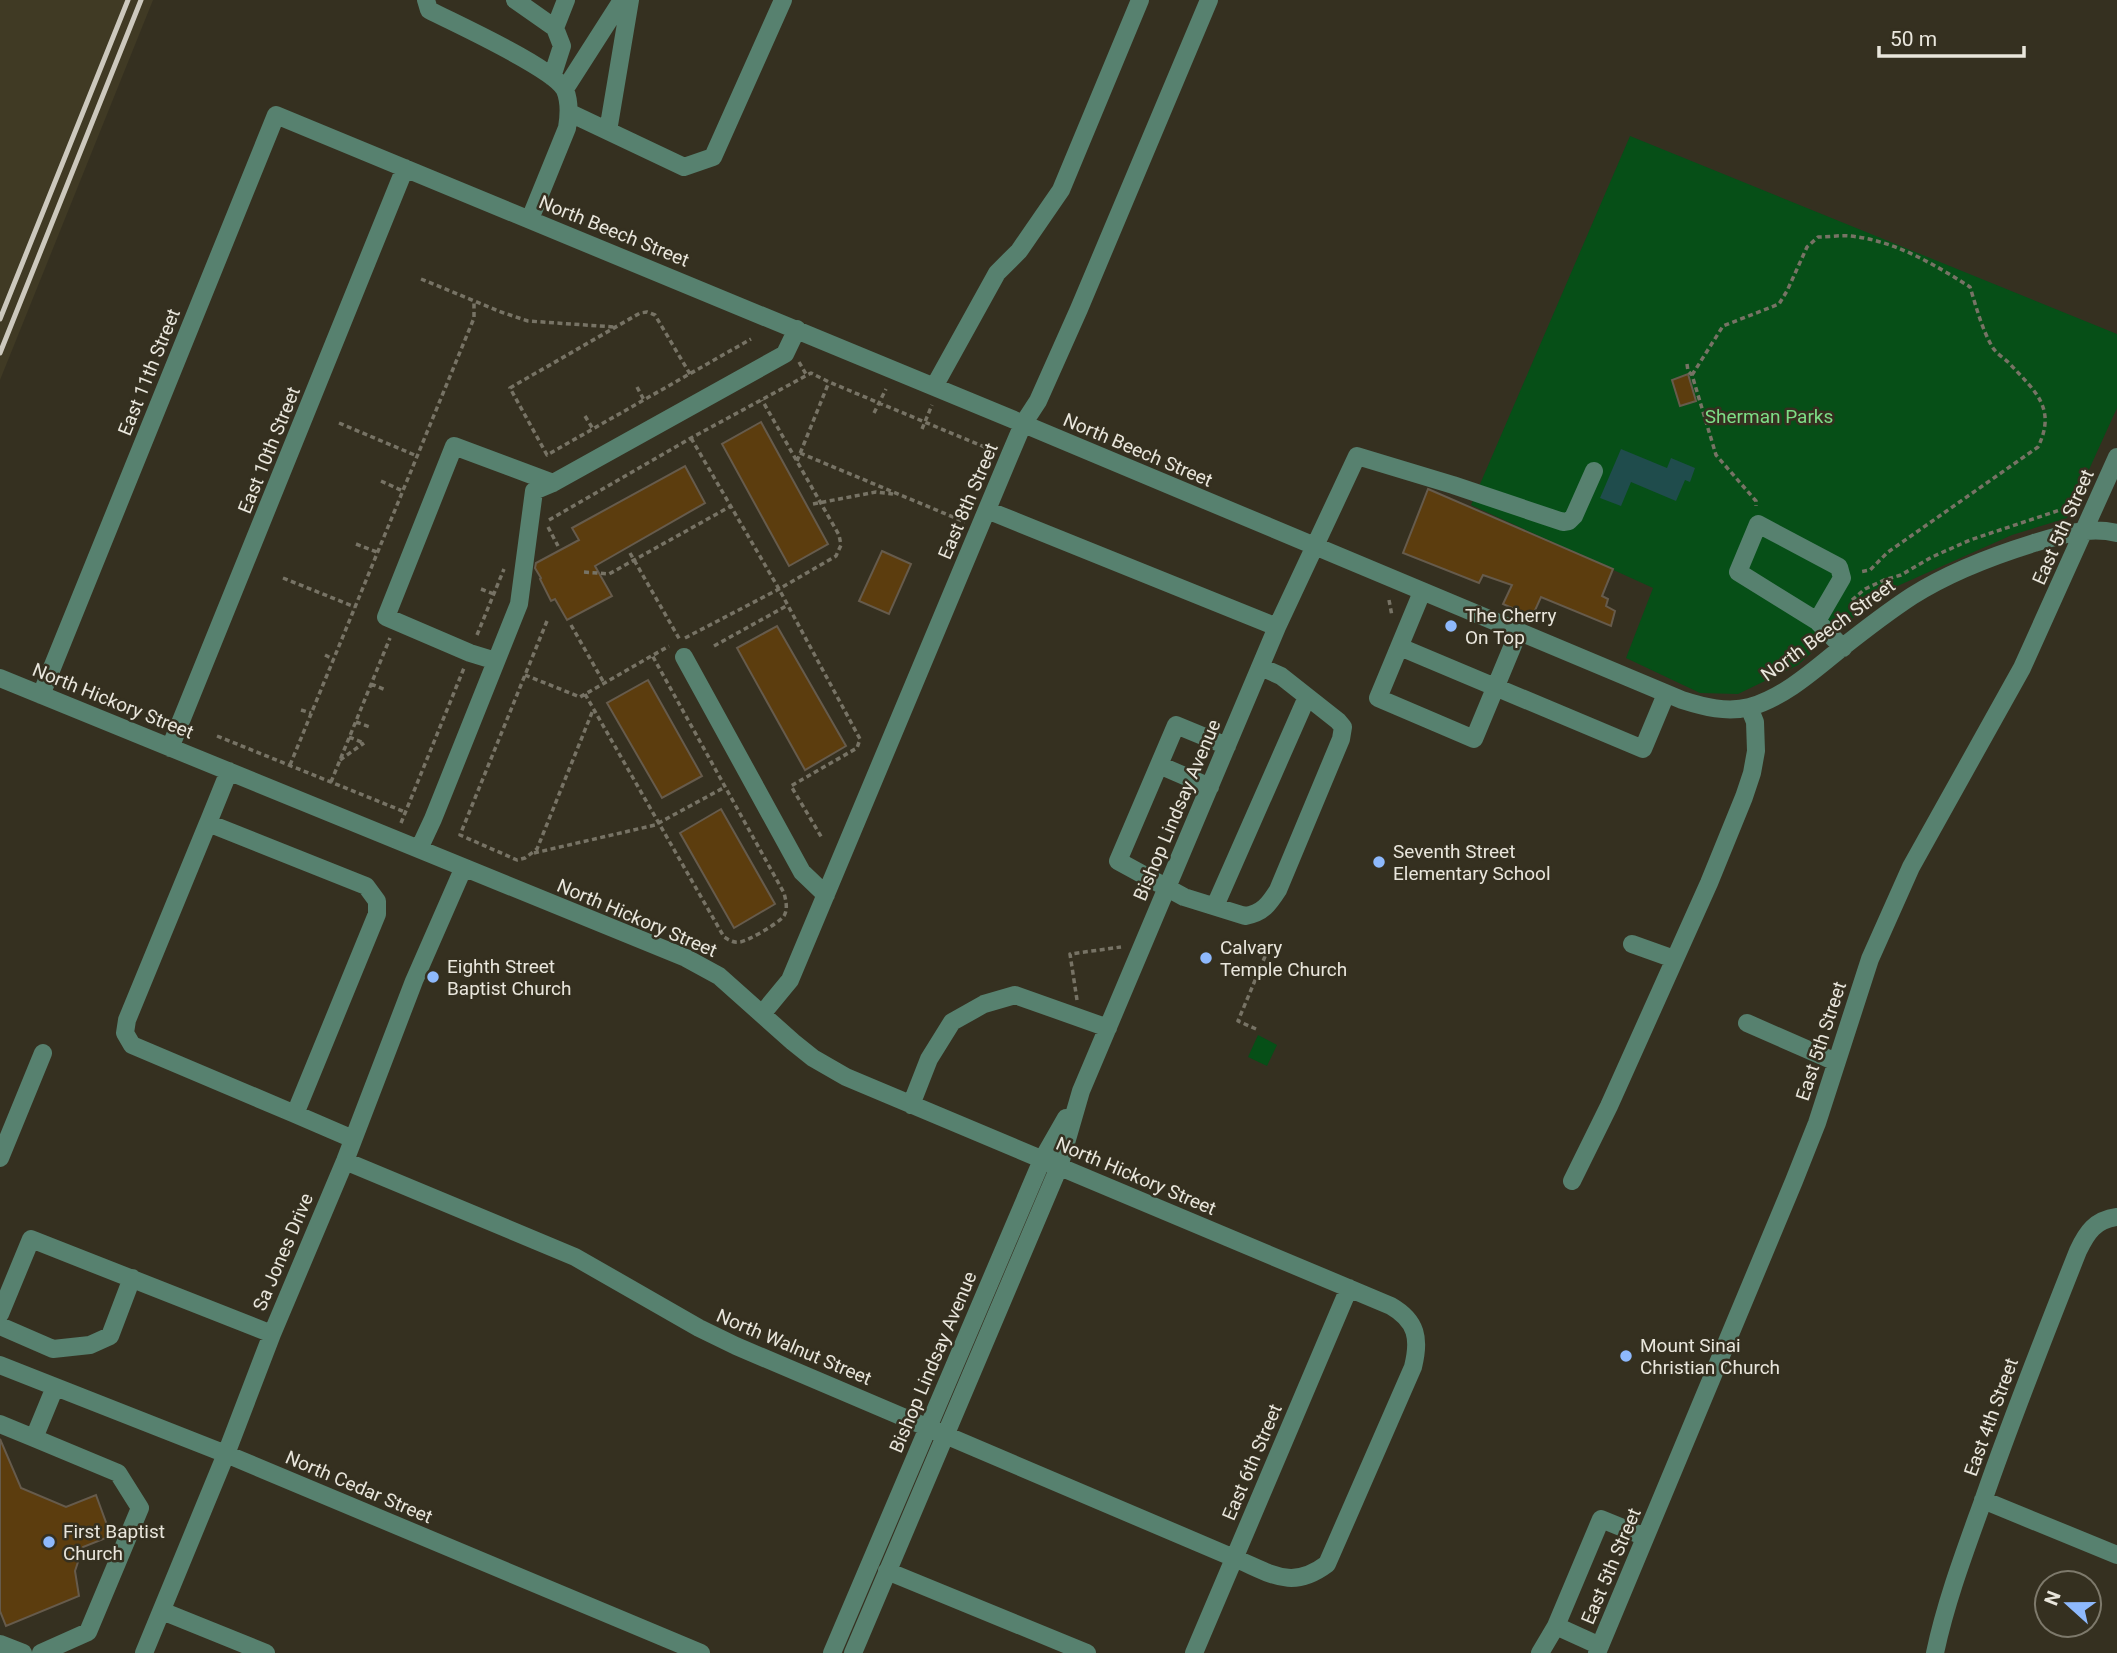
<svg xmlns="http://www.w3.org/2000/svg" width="2117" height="1653" font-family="Roboto,sans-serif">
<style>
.built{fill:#403a24}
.green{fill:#064f17}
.water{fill:#1f4c4c}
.building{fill:#5c3d0e;stroke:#665b4c;stroke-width:2}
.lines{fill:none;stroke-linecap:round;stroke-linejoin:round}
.path{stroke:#777365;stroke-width:3.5;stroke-dasharray:5 3.5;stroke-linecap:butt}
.minor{stroke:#57816f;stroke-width:18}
.rail{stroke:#ccc8bd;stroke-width:5}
.poi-dot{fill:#8eb9fc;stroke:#353020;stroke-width:2.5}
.labels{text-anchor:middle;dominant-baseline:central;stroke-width:5;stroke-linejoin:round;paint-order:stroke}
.street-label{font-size:19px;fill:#e9e6dc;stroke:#353020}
.park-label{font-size:19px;fill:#7dde86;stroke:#353020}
.poi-label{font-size:19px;fill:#e9e6dc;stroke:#353020;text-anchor:start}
</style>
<rect width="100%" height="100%" fill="#353020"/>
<path class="built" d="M0,0H153L0,380Z"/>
<path class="green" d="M1630,136L2117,334V408L2067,518L2012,535L1893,588L1834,632L1798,665L1738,694L1700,693L1626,658L1653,588L1471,505Z
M1258,1035L1277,1045L1267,1066L1248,1057Z"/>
<path class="water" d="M1621,449L1667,468L1671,458L1695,468L1690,482L1685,480L1676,501L1631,482L1621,506L1600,498Z"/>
<path class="building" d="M1688,374L1696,401L1680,406L1672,380Z
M761,422L828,544L789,566L722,444Z
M685,466L705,503L595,566L612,596L567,620L555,599L551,601L540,579L541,578L535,568L536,563L579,540L572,528Z
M1428,489L1613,569L1602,596L1608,599L1606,606L1615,611L1611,626L1541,597L1532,617L1503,604L1512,585L1483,575L1479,583L1403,553Z
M882,551L911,564L889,614L859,601Z
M777,626L846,746L805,770L737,648Z
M648,680L702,776L662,798L607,703Z
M721,809L775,904L734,928L680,833Z
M0,1439L21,1488L66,1507L96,1495L111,1536L83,1547L75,1571L79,1596L6,1626L0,1611Z"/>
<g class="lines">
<path class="path" d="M421,279L501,312L528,321L614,327
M799,362L807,376
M1687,364L1688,371L1692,375L1716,455L1756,501V506
M690,374L655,315L647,312L640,313L510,388L547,455L751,339
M1692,375L1723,326L1779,304L1787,291L1807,247L1818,237C1828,237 1840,235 1850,236C1893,240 1934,264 1970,287C1976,306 1982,330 1993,348C1997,354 2004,358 2009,363C2035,391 2057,408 2038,447L1888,552L1870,570L1859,572
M637,387L644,400
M874,413L886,389
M585,416L593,429
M339,423L417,456
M922,429L932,405
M691,438L779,589L860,739L857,748L791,786L822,838
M800,453L965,522
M797,461L829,382
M381,481L403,491
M813,504L876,492L893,494
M549,520L691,438L811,373L829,382L994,451
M548,527L558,546
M356,544L377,552
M630,553L680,640
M584,572L609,574L731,506
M283,578L355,607
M481,589L494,594
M1389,600L1392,616
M1852,600L1865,589L1884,580L1901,575L1932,557L1970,540L2066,508L2074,514
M547,621L460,835L517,860L525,858L537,849L593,710
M571,625L604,683
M477,635L504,569
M685,638L779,589L836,556L841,545L839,535L762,400
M714,646L788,605
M325,655L333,659
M525,675L580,697L669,646
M371,684L386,690
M585,694L724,937C729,940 733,943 740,942C748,941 779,923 784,916C788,909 786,901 784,893L652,655
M301,710L311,713
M356,722L370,727
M217,736L405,812
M349,737L364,743
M340,760L364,743
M290,765L474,318V301
M331,782L390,638
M401,823L464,668
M534,853L655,825L725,787
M1077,1000L1070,954L1121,947
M1256,1029L1238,1021L1269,947"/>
<path class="minor" d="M426,0L429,10C456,24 554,68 565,90C570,102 569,116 567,128L530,219
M515,0L555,28
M552,77L562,46L555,28L566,0
M565,89L622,0
M570,113L608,131L630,0
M608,131L684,167L713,157L783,0
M935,385L997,273L1019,251L1061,190L1140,0
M987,510L1277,627
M1422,592L1378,698L1474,739L1518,633
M1817,621L1842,578L1839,567L1758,524L1738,572L1817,621L1843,648
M1400,647L1643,749L1666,694
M684,657L802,872L826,895
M496,661L470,653L386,617L454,446L553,483
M0,678L686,958L719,976L793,1042L813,1058L846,1077L1391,1306C1417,1321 1420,1339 1413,1367L1327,1564C1291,1591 1271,1573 1234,1558L736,1346L699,1328L575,1257L345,1161
M41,695L276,115C746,306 1214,504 1682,700C1704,707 1727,713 1750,707C1784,697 1812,672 1839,650C1863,631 1886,613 1912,596C1948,573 1992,556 2034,543C2060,535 2089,526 2117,533
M1227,746L1176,725L1118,861L1184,897L1245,916C1263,913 1269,904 1278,890L1341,739L1343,727L1338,721L1281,676L1261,667
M170,748L405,168
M1159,765L1210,787
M229,771L208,823L366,886L377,901V914L295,1114L353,1139
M208,823L127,1020L125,1033L132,1045L295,1114
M419,849L433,819L519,604L534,491L553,483L785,354L797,329
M1215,906L1307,697
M1632,944L1674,959
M762,1014L790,980L1009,457L1023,424L1038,401L1079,309L1209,0
M1747,1023L1836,1062
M911,1105L929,1059L952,1022L984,1004L1015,995L1108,1028
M0,1158L43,1053
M1572,1181L1609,1106L1709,883L1744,797L1752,773L1756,751L1755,722L1749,707
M0,1314L31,1239L272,1334
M0,1326L53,1349L90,1345L110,1336L132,1278
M0,1365L226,1454L701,1653
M0,1424L34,1438L55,1387
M34,1438L118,1473L140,1508L88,1632L41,1653
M1983,1500L2117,1555
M887,1571L1087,1653
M162,1611L266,1653
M1556,1626L1601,1519L1645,1537
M0,1644L23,1653
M144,1653L226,1454L272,1334L345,1161L414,981L463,869
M832,1653L1042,1160L1066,1118
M853,1653L1059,1167L1081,1091L1277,627L1357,456L1453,485L1563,522L1569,521L1574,516L1594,471
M1194,1653L1349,1288
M1540,1653L1556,1626L1600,1646
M1597,1653L1794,1181L1817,1123L1870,959L1911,867L2022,668L2117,457
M1935,1653C1946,1601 1965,1551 1983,1501C2012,1417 2045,1334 2078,1251C2087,1232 2095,1220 2117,1217"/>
<path class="rail" d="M0,319L128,0
M0,353L141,0"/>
</g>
<g class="poi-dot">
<circle cx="1451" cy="626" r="7"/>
<circle cx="1379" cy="862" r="7"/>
<circle cx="1206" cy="958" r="7"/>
<circle cx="433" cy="977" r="7"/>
<circle cx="1626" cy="1356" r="7"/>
<circle cx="49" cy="1542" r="7"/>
</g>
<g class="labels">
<g class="street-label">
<text transform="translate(614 231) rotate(22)">North Beech Street</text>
<text transform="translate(149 372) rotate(-68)">East 11th Street</text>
<text transform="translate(269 450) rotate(-68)">East 10th Street</text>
<text transform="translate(1138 450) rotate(23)">North Beech Street</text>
<text transform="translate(968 501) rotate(-67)">East 8th Street</text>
<text transform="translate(2063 527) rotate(-66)">East 5th Street</text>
<text transform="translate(1828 630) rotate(-36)">North Beech Street</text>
<text transform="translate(113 701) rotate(22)">North Hickory Street</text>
<text transform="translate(1177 810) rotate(-67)">Bishop Lindsay Avenue</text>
<text transform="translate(637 918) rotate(23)">North Hickory Street</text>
<text transform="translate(1821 1041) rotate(-72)">East 5th Street</text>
<text transform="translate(1136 1176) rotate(23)">North Hickory Street</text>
<text transform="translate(283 1252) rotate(-67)">Sa Jones Drive</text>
<text transform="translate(794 1347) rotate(23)">North Walnut Street</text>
<text transform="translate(933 1362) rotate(-67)">Bishop Lindsay Avenue</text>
<text transform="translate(1991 1417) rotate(-70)">East 4th Street</text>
<text transform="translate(1252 1462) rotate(-67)">East 6th Street</text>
<text transform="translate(359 1487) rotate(23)">North Cedar Street</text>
<text transform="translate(1611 1566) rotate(-67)">East 5th Street</text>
</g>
<g class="park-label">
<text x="1769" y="416">Sherman Parks</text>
</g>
<g class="poi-label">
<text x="1465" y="615">The Cherry<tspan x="1465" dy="22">On Top</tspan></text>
<text x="1393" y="851">Seventh Street<tspan x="1393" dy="22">Elementary School</tspan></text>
<text x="1220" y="947">Calvary<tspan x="1220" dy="22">Temple Church</tspan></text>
<text x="447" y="966">Eighth Street<tspan x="447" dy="22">Baptist Church</tspan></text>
<text x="1640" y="1345">Mount Sinai<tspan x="1640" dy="22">Christian Church</tspan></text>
<text x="63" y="1531">First Baptist<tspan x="63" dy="22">Church</tspan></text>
</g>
</g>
<g transform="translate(2068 1604) rotate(291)"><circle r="33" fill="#353020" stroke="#7d796b" stroke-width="2"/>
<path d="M0-5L12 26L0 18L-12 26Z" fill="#8eb9fc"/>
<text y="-10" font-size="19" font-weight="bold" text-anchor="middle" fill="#e9e6dc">N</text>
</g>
<path d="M1879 46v10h145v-10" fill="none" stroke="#e9e6dc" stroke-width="3.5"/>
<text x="1890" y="46" font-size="21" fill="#e9e6dc" stroke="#353020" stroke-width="5" paint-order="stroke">50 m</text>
</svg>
